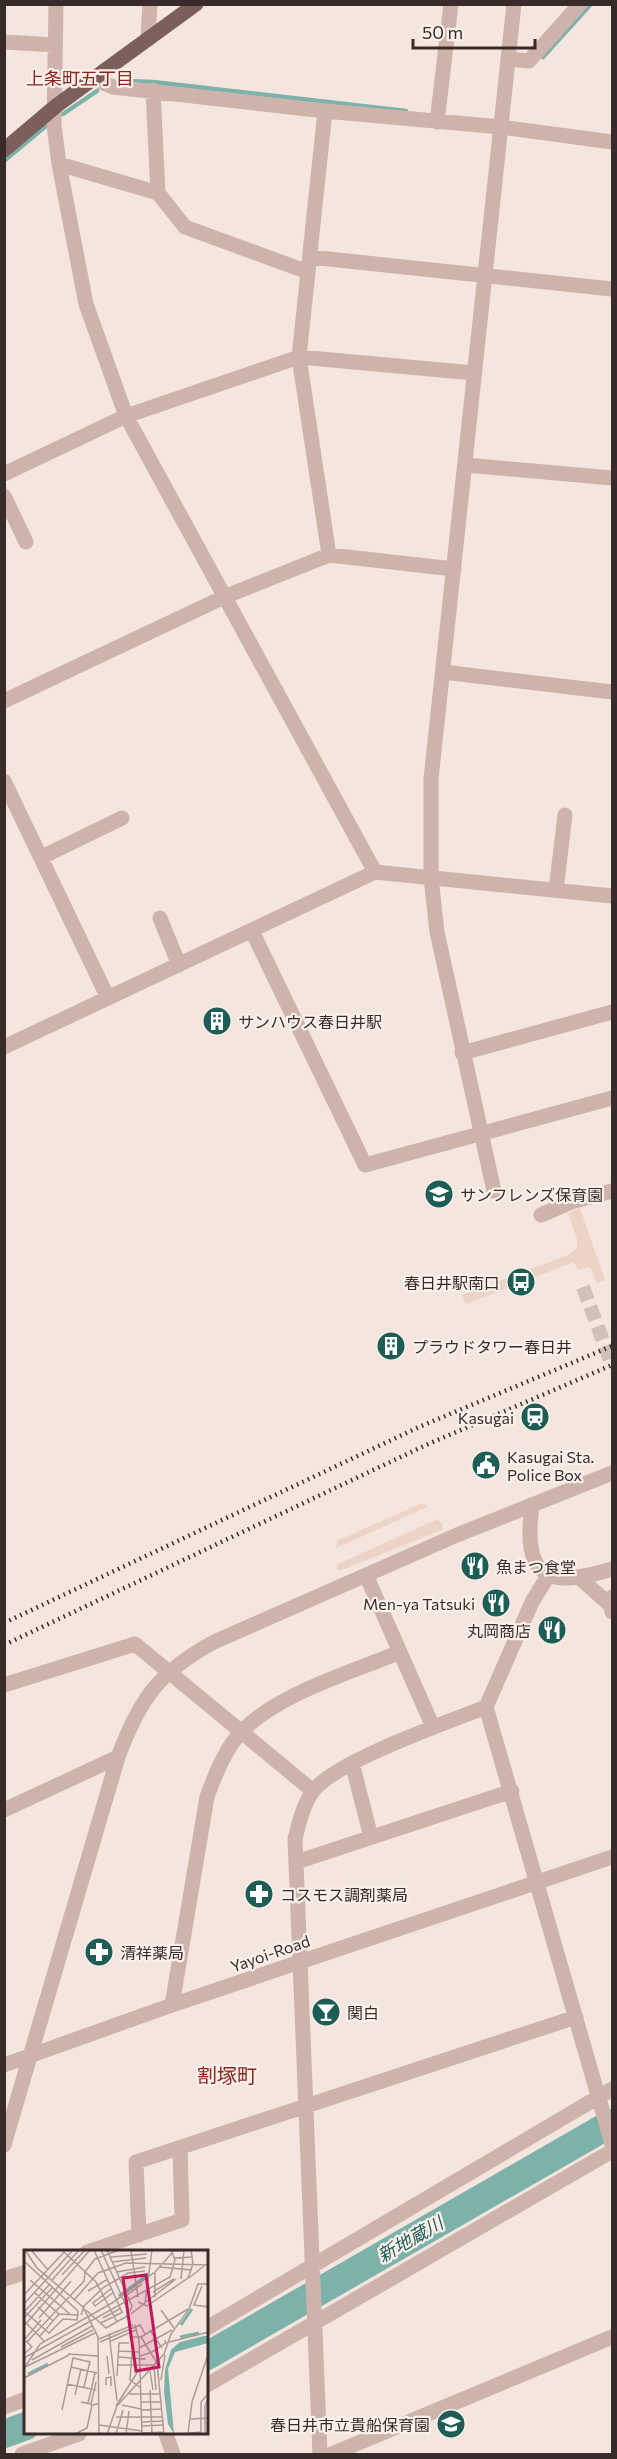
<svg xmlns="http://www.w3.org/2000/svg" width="617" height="2459" font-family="Commissioner,'Noto Sans JP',sans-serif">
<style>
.plaza{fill:#ecd3c5}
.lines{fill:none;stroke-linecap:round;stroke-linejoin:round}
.stream{stroke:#7cb2aa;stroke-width:4.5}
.river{stroke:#7cb2aa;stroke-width:28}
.pedestrian-tunnel{stroke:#cfc0ba;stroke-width:14;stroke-dasharray:14 7;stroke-linecap:butt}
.minor{stroke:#cdb3a9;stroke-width:15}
.tertiary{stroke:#cdb3a9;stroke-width:15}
.primary{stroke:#7c5f5a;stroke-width:15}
.rail{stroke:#392b29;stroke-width:4.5;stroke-dasharray:1.5 4.5;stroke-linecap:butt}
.labels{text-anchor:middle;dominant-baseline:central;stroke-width:4.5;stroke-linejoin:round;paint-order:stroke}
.poi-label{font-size:16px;fill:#392b29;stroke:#fbf1eb;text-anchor:start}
.street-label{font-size:16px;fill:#392b29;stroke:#fbf1eb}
.neighbourhood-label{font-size:18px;fill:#8c241f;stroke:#fbf1eb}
.water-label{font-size:18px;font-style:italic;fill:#1d5d55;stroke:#fbf1eb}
.quarter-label{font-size:20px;fill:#8c241f;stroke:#fbf1eb}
.inset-river{fill:none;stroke:#7cb2aa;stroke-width:3}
.inset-road{fill:none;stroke:#a99b96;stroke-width:1.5}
.view{fill:#c2185b;fill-opacity:0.15;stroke:#c2185b;stroke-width:3}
.inset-edge{fill:none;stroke:#392b29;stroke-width:3}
</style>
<rect width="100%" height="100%" fill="#f4e5de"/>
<path class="plaza" d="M580,1208L605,1280L597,1284L590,1267L578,1270L574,1262L466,1304L462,1295L568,1255L577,1248V1239L568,1214Z
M420,1504H425L427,1507L336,1548L337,1541Z
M438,1519L443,1525L442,1530L339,1571L336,1568L338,1564Z"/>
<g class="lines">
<path class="stream" d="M543,57L591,4
M125,81L153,82L406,111
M63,114L97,91
M4,161L47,125"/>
<path class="river" d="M207,2356L612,2123
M4,2434L26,2426"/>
<path class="pedestrian-tunnel" d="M583,1287L612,1365"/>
<path class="minor" d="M56,4L54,125L59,164L86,304L126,416L375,872
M148,37L150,4
M4,42L55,45
M508,59L529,61L580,4
M96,80L113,87L325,111L501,127L612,142
M153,90L158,193L185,227L308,272
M325,111L299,357L329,555
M437,122L451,4
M59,164L158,193
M310,257L612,289
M466,465L612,478
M4,474L126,416L299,357L474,373
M4,496L26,542
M443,672L612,692
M4,701L224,597L329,555L454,569
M4,781L108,998
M42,857L122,818
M556,890L565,815
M160,918L179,965
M252,931L365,1165L612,1098
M4,1047L375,872L612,896
M462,1053L612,1012
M541,1215L571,1202L612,1191
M612,1473L532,1505C522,1579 548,1589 612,1569
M366,1575L433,1727
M548,1576L532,1602L486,1707L612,2144
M581,1579L611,1606L612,1597
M4,1685L135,1644L313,1791
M352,1763L371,1837
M4,1810L118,1757
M296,1862L512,1791
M172,2005L207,1797C215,1775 226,1746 244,1729C283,1692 350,1673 400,1652
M139,2235L136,2162L576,2017
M87,2252L182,2220L180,2148
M4,2279L26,2272
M207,2328L612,2089
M207,2385L612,2151
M4,2407L26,2399
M166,2434L173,2454
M22,2454L79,2434
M320,2454L295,1839C299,1823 303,1805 313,1791C336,1761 448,1722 486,1707
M332,2454L612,2337"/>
<path class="tertiary" d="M494,1191L437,932L431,878V779L514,4
M611,1606L612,1612
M4,2065L172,2005L612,1857
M4,2145L118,1757C140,1698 159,1672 214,1642L457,1535L532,1505"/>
<path class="primary" d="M4,150L56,106L196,4"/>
<path class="rail" d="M4,1623L419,1427L612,1346
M4,1645L426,1445L612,1365"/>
</g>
<defs>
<g id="building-disc" transform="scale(1.5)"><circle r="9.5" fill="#1d5d55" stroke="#fbf1eb"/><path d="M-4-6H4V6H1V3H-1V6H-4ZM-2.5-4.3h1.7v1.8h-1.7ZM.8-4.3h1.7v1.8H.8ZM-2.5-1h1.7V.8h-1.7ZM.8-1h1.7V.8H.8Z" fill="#fff"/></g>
<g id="school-disc" transform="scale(1.5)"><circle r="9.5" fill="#1d5d55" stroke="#fbf1eb"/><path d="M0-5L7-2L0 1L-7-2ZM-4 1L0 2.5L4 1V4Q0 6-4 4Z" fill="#fff"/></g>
<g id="bus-disc" transform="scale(1.5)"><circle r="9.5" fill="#1d5d55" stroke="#fbf1eb"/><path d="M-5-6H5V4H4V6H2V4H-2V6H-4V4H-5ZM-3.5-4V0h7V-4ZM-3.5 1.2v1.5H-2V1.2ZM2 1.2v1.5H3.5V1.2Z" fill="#fff"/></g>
<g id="station-disc" transform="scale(1.5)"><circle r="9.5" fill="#1d5d55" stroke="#fbf1eb"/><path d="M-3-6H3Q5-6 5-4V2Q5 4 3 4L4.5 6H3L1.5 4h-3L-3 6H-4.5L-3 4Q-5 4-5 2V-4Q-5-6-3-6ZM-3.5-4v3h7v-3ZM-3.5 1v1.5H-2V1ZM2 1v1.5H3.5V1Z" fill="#fff"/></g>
<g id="civic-disc" transform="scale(1.5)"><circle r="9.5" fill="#1d5d55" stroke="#fbf1eb"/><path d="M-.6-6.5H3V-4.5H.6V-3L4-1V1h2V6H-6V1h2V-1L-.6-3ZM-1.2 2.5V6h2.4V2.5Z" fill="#fff"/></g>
<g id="restaurant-disc" transform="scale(1.5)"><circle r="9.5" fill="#1d5d55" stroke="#fbf1eb"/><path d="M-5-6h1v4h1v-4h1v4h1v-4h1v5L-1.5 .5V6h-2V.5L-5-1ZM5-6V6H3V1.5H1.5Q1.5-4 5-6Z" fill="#fff"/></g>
<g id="pharmacy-disc" transform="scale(1.5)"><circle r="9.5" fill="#1d5d55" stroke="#fbf1eb"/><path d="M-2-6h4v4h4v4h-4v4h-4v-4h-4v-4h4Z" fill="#fff"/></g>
<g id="bar-disc" transform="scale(1.5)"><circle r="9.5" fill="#1d5d55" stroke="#fbf1eb"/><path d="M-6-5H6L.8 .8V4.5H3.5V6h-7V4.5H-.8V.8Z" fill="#fff"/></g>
</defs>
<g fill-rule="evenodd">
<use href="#building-disc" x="217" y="1021"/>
<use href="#school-disc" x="439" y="1194"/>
<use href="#bus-disc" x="521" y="1282"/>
<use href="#building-disc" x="391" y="1346"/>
<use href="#station-disc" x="535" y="1417"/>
<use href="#civic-disc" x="486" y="1465"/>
<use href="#restaurant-disc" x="475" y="1566"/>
<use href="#restaurant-disc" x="496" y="1603"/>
<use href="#restaurant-disc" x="552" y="1630"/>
<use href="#pharmacy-disc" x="259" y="1894"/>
<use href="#pharmacy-disc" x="99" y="1952"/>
<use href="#bar-disc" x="326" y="2012"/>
<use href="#school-disc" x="451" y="2424"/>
</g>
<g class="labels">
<g class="poi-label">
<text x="238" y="1021">サンハウス春日井駅</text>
<text x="460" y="1194">サンフレンズ保育園</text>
<text x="500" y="1282" text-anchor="end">春日井駅南口</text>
<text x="412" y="1346">プラウドタワー春日井</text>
<text x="514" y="1417" text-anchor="end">Kasugai</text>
<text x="507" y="1456">Kasugai Sta.<tspan x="507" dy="18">Police Box</tspan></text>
<text x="496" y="1566">魚まつ食堂</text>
<text x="475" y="1603" text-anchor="end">Men-ya Tatsuki</text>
<text x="531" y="1630" text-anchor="end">丸岡商店</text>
<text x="280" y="1894">コスモス調剤薬局</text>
<text x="120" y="1952">清祥薬局</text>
<text x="347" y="2012">関白</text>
<text x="430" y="2424" text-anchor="end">春日井市立貴船保育園</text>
</g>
<g class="street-label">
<text transform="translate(270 1953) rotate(-19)">Yayoi-Road</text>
</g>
<g class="neighbourhood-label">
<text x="80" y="78">上条町五丁目</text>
</g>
<g class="water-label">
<text transform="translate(410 2239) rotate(-30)">新地蔵川</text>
</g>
<g class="quarter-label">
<text x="227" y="2075">割塚町</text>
</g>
</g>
<g transform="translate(24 2250)">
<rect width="184" height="184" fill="#f4e5de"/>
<path d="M180,86H184V93L151,102L144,119L150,184L144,174L140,142L141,120L147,100L156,92Z" fill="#7cb2aa"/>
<path class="inset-river" d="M95,46L125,24M157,75L168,59M156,87L175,83M4,124L24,114"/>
<path class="inset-road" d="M1,0L13,18L59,57L74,87L75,184M7,0L24,20M70,0L98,62M77,0L104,60M83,0L108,56L106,61M107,0L114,47M40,2L72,32L93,72M87,7L123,4M150,8L169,7M1,12L54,61L53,70L39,69L25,83M88,12L122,8M135,17L168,20M93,22L121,17M38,25L61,0M165,28L180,16M157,29L160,1M6,30L46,64M28,30L55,0M60,32L61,22L71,9L95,0M178,36L170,55L185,57M88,38L69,53L71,56L90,42M64,41L84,29M129,42L150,29M11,43L35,64L55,65M0,45L41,1M103,45L118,34M131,47V23M50,50L74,23L102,13L185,15M114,52L123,56L164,28L169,14L167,0L149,1M122,52L152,29M0,54L49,0M14,57L29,71M62,60L82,78L105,65M137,60L150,78M0,61L26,84M1,61L26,34M107,64L121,53L128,0M57,65L60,56L80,37L104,23L121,21M0,68L28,38M15,68L47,31M79,68L97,58M0,71L21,92M77,73L99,62M111,75L115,90L118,184M0,76L66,0M126,80L138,98M85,83L93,151M16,86L35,64M105,87H117L164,59M117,87L133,113L140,184M1,89L17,70M75,89L109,75M87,91L112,80M3,92L60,31M76,92L116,75L121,84M145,92L185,82M37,97L69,80M115,98L148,80M94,101L115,102M108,103L106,130L117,138M0,104L8,97L2,91M44,104L74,106M83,106L85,124M116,106L128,102L142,93L141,90M94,107L122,109M0,108L146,27L151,10L147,0M8,110L68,76M93,115H131M1,117L16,94L88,53L131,22L149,2M1,117L71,83M47,117L73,123M130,117L132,140M126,121L129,140M93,126L95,93H105M0,128L45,105M137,130L141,105M43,134L72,140M82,135V128L87,127V136M60,137L66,111M126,140L128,184M105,144H136M51,145L57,119M57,152L67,154L72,132M117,152H137M64,153L71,123M98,155L117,159M92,156L116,118M38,160L49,108L66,112M117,160L138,159M92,167H139M167,169L185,168M118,172L140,171M75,175L118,181M118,176L140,175M118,183L140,182M166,183L177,182V152L185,143M51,184L63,178L68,155L74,154M83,184L93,156L140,104L147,84L165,59L174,34H185M92,184L99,160M102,184L105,161M164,184L168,152L185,102M181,184V156L185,147"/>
<path class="view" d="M122,25L135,117L112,121L99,28Z"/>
<rect width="184" height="184" class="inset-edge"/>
</g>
<rect width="617" height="2459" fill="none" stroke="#392b29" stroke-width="12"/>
<path d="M413 39v9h122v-9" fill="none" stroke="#392b29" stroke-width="3"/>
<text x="422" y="39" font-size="18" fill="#392b29" stroke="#fbf1eb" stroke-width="4.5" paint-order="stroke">50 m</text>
</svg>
